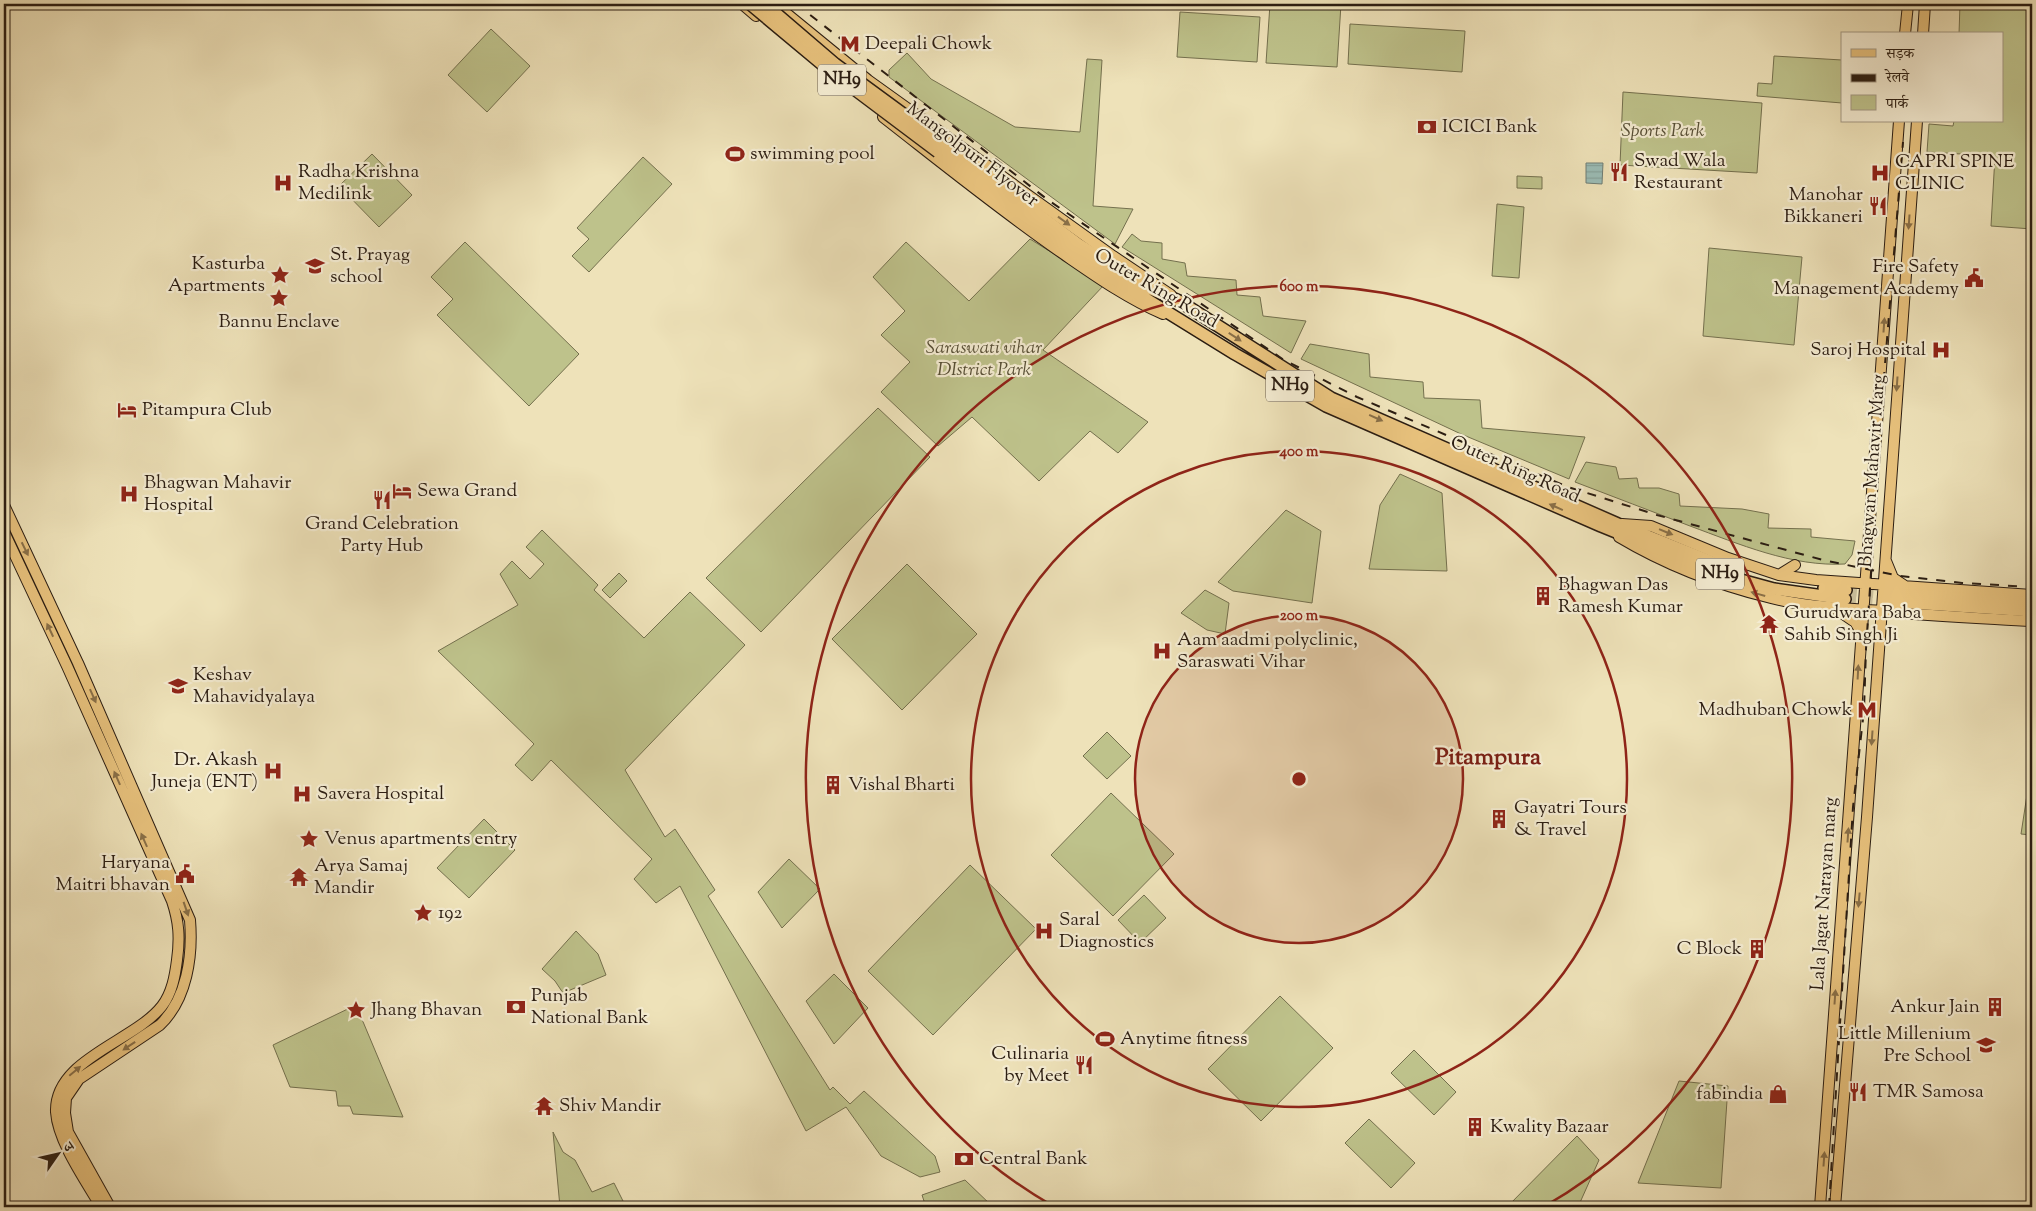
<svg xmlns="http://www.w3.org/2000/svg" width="2036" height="1211" font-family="'Sorts Mill Goudy','Noto Serif Devanagari',serif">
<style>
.park{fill:#bec28b;stroke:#74704e}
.water{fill:url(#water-rules);stroke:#6e7d74}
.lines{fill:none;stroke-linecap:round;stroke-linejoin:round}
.highway-tunnel{stroke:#c7bb98;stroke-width:11;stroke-dasharray:11 5.5;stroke-linecap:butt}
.major-casing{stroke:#2b1d12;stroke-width:12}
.highway-casing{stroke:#2b1d12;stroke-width:14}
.major{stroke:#e7c17c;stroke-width:10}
.highway{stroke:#e7c17c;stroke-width:11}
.rail{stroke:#2b1d12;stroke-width:2;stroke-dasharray:9 9;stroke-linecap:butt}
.highway-bridge-casing{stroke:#2b1d12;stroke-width:14;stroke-linecap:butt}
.highway-bridge{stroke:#e7c17c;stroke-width:11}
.oneway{fill:#896f47}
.ring{fill:none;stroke:#8f2418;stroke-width:2.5}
.labels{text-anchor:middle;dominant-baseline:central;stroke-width:4.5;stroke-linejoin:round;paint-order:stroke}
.shield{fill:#f4ecd2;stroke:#675b4c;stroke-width:1}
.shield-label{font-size:18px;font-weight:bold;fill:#2b1d12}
.poi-label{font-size:19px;fill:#2b1d12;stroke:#f4ecd2;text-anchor:start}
.park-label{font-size:19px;font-style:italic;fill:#574f36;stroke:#f4ecd2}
.street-label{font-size:19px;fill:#2b1d12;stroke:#f4ecd2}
.district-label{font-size:24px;font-weight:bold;fill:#7a1f14;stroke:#f4ecd2}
.centre{fill:#8f2418;stroke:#f4ecd2;stroke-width:2.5}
.ring-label{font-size:15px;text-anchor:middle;font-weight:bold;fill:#8f2418;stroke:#f4ecd2;stroke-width:4.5;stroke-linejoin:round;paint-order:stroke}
</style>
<defs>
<pattern id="water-rules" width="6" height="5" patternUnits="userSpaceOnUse" patternTransform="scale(1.25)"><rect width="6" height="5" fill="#9bbdb6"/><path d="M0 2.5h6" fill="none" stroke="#86a29b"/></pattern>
</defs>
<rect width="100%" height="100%" fill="#eee2b9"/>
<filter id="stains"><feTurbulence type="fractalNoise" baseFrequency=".004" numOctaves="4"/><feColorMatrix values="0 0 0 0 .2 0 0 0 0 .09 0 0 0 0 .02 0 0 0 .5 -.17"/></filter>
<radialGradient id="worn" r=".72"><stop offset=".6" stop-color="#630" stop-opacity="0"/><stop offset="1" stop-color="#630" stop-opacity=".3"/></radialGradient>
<path class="park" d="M1270,4H1341L1337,67L1266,63Z
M1960,4H2032V229L1991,226L1995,156L1927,152L1929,124L1953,126L1954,121H2002V34H1959Z
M1180,12L1260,17L1257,62L1177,57Z
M1350,24L1465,31L1462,72L1348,64Z
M491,29L530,66L487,112L448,75Z
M907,53L931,79L1015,127L1080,132L1087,59L1102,60L1093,206L1133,209L1115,244L889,77V70Z
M1774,56L1842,60V103L1757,96L1758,83L1772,84Z
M1623,92L1762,103L1757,173L1620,165Z
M372,154L412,195L379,227L339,186Z
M643,157L672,184L589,272L572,256L589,239L577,228Z
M1517,176L1542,177V189L1517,188Z
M1497,204L1524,207L1519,278L1492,276Z
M1132,234L1141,241L1162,243V259L1185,263L1187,276L1236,280L1237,295L1260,297L1263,316L1306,321L1291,353L1122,247Z
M1030,239L1104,285L1043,350L1148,422L1118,453L1090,431L1039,481L972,417L938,446L881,392L910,362L881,335L905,311L873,277L906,242L969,301Z
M465,242L579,354L529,406L437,315L453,299L431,277Z
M1709,248L1802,257L1794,345L1703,336Z
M1310,344L1369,354L1370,377L1423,382L1424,398L1480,400L1482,428L1585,437L1569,479L1461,434L1301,359Z
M878,408L930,457L761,632L706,578Z
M1586,462L1616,467L1619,479L1637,478L1639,488H1659L1679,494L1680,506L1742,509L1769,514L1768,528L1811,529V537L1855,541L1852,555L1845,564C1792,567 1739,544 1690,526C1652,511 1613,497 1575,482Z
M1400,474L1442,493L1447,571L1369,569L1380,505Z
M1286,510L1321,531L1312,603L1233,591L1218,582Z
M542,530L598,585L594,590L644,638L690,592L745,645L625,770L665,837L675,829L715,890L708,896L830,1090L833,1087L850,1104L864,1091L935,1156L940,1172L920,1177L881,1156L846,1107L806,1131L680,886L656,903L634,879L652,859L551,760L532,781L515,765L534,744L438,651L518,605L500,574L512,561L530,579L544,564L526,547Z
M907,564L977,634L902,710L832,639Z
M619,573L627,581L610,598L602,590Z
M1205,590L1229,603L1225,634L1207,630L1181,613Z
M1107,732L1131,756L1107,779L1083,756Z
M2032,762V835L2021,834Z
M1111,793L1174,854L1113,916L1051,855Z
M484,819L515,850L469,898L437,868Z
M789,859L820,889L782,928L758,892Z
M970,865L1036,929L933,1035L868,971Z
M1144,895L1166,918L1140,943L1118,920Z
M576,931L598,954L606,975L563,993L555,981L542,969Z
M834,974L868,1008L834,1044L806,1001Z
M1280,996L1333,1048L1261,1121L1208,1069Z
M356,1005L403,1117L353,1114L350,1106H338L336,1091L290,1087L273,1045Z
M1414,1050L1456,1092L1434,1115L1391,1073Z
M1679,1081L1728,1086L1721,1188L1638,1183Z
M1369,1119L1415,1163L1391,1188L1345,1143Z
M553,1132L563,1152L575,1160L592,1192L614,1183L626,1207H560Z
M1577,1136L1599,1160L1578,1207H1507Z
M965,1180L993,1207H926L922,1195Z"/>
<path class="water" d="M1586,163H1603L1602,184L1586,183Z"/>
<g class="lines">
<path class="highway-tunnel" d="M1846,590L1891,594
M1845,599L1891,602"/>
<g class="major-casing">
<path id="major" d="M742,4L756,16
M775,4L868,80L1113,256L1171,295
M1905,34L1908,4
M1923,34L1925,4
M883,117C942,163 1000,210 1062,253C1094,275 1126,298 1163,314
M4,505L78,663L190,920C193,956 187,999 160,1025L79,1079L66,1098L65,1113L68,1132L110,1207
M1622,524L1651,526L1728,558L1779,575L1816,580L2032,595
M4,532L67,666L172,901C179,922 180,938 177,960C175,976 172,993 162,1006C134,1042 54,1059 56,1112C58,1142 86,1181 101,1207
M1619,537C1666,565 1718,585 1771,598C1806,607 1844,608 1880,611C1931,616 1981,618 2032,621
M1886,561L1893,578L1905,586
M1779,575L1795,565
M1836,609L1855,622L1861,632
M1899,610L1891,608L1889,596L1891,590L1902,587
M1820,1207L1899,121
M1835,1207L1867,817L1917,121"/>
</g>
<g class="highway-casing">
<path id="highway" d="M944,144L1078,244L1146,287L1179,301L1331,398L1618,524L1735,571
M938,152L1048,233L1117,281L1235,354L1326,406L1601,526L1719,574L1774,589L1845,599
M1824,588L1846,590
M1896,594L2032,603
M1895,602L2032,611"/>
</g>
<use href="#major" class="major"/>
<use href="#highway" class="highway"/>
<path class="rail" d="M796,4L1048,200L1284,360L1357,397L1568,487L1657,515L1823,560L1900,576L1962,583L2032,587
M1829,1207L1853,807L1864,710L1866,649L1883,389L1903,142"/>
<g class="highway-bridge-casing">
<path id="highway-bridge" d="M750,4L829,70L938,152
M765,4L835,64L944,144"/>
</g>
<use href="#highway-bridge" class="highway-bridge"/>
</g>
<defs><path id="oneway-solid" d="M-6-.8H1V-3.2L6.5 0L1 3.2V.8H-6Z" transform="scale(1.25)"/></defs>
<g class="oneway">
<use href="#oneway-solid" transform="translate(1064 221) rotate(36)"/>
<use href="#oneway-solid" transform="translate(1909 222) rotate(94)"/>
<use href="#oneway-solid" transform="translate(1884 325) rotate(-86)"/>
<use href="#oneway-solid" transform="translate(1235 337) rotate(33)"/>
<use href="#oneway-solid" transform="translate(1897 384) rotate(94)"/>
<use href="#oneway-solid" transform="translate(1376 418) rotate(24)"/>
<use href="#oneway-solid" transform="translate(1556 507) rotate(-156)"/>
<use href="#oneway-solid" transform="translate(1666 532) rotate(22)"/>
<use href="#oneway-solid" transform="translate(25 549) rotate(64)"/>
<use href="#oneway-solid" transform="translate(1758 594) rotate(-164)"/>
<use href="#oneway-solid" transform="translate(50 630) rotate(-115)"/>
<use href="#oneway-solid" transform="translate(1858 672) rotate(-87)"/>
<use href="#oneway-solid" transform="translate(93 696) rotate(66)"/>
<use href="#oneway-solid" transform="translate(1872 738) rotate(94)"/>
<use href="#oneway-solid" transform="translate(117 778) rotate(-114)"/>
<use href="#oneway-solid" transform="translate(1848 835) rotate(-86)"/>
<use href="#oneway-solid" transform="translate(144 840) rotate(-114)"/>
<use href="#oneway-solid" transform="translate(1859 900) rotate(95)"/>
<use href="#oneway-solid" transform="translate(186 909) rotate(71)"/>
<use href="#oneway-solid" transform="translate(1835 997) rotate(-86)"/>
<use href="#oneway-solid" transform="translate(129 1046) rotate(146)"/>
<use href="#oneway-solid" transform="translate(75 1071) rotate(-40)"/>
<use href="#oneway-solid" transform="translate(1824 1159) rotate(-86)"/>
</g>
<circle cx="1299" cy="779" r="164" fill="#8f2418" fill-opacity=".12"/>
<g class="ring">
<circle cx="1299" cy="779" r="164"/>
<circle cx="1299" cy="779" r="328"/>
<path d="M1053 1206A493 493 0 1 1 1545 1206"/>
</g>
<defs>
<g id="metro-bare" transform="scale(1.5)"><path d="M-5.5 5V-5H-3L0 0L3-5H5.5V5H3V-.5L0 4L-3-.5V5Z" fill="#8f2418" stroke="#f4ecd2" stroke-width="2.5" paint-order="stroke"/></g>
<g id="bank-bare" transform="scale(1.5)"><path d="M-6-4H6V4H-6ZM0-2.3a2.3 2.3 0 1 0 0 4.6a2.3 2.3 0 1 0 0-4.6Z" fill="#8f2418" stroke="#f4ecd2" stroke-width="2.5" paint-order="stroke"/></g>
<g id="stadium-bare" transform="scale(1.5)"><path d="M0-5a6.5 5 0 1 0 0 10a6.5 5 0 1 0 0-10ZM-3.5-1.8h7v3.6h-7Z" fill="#8f2418" stroke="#f4ecd2" stroke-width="2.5" paint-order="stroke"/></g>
<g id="restaurant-bare" transform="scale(1.5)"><path d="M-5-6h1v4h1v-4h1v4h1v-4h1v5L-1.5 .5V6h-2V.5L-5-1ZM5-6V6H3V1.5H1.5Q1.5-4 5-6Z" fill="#8f2418" stroke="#f4ecd2" stroke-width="2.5" paint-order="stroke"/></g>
<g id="hospital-bare" transform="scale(1.5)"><path d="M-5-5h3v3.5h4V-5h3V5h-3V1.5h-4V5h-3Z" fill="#8f2418" stroke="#f4ecd2" stroke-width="2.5" paint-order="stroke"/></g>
<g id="school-bare" transform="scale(1.5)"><path d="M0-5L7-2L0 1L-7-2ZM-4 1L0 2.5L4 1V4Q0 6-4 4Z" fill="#8f2418" stroke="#f4ecd2" stroke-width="2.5" paint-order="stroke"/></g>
<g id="sight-bare" transform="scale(1.5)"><path d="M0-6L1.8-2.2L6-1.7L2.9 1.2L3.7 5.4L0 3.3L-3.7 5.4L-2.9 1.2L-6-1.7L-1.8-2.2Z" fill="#8f2418" stroke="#f4ecd2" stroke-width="2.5" paint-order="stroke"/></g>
<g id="civic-bare" transform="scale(1.5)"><path d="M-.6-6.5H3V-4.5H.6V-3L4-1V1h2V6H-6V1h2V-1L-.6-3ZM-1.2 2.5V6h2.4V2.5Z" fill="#8f2418" stroke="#f4ecd2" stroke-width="2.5" paint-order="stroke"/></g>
<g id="hotel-bare" transform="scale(1.5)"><path d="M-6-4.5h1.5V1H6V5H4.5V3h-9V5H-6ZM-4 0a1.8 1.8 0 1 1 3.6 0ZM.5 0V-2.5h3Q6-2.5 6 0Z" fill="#8f2418" stroke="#f4ecd2" stroke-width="2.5" paint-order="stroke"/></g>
<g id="building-bare" transform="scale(1.5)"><path d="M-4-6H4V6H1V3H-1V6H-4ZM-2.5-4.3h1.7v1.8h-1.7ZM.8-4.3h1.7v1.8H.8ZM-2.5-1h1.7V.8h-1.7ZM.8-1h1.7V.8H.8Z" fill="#8f2418" stroke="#f4ecd2" stroke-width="2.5" paint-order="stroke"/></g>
<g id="temple-bare" transform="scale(1.5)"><path d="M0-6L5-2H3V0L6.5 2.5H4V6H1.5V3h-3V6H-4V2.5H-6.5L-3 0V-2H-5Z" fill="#8f2418" stroke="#f4ecd2" stroke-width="2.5" paint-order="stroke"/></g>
<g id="university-bare" transform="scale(1.5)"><path d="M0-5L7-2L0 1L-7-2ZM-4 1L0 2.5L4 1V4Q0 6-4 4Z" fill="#8f2418" stroke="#f4ecd2" stroke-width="2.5" paint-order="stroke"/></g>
<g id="shop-bare" transform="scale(1.5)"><path d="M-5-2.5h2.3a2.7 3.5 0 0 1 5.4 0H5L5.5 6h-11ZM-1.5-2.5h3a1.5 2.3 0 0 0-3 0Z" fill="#8f2418" stroke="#f4ecd2" stroke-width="2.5" paint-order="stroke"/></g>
</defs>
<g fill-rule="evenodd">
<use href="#metro-bare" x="850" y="44"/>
<use href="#bank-bare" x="1427" y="127"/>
<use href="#stadium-bare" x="735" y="154"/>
<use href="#restaurant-bare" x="1619" y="172"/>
<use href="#hospital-bare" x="1880" y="173"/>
<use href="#hospital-bare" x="283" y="183"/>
<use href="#restaurant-bare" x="1878" y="206"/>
<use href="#school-bare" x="315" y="266"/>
<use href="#sight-bare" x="280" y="275"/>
<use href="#civic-bare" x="1974" y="278"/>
<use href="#sight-bare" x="279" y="298"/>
<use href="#hospital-bare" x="1941" y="350"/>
<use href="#hotel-bare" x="127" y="410"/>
<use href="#hotel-bare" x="402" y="491"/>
<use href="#hospital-bare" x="129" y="494"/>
<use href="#restaurant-bare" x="382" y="500"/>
<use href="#building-bare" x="1543" y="596"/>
<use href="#temple-bare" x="1769" y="624"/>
<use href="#hospital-bare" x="1162" y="651"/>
<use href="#university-bare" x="178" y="686"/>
<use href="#metro-bare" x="1867" y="710"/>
<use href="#hospital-bare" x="273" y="771"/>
<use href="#building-bare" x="833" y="785"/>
<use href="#hospital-bare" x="302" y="794"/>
<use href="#building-bare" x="1499" y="819"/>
<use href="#sight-bare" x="309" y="839"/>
<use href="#civic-bare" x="185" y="874"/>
<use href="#temple-bare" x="299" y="877"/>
<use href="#sight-bare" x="423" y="913"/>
<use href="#hospital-bare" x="1044" y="931"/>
<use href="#building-bare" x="1757" y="949"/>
<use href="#bank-bare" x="516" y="1007"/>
<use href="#building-bare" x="1995" y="1007"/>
<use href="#sight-bare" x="356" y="1010"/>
<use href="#stadium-bare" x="1105" y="1039"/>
<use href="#school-bare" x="1986" y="1045"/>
<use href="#restaurant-bare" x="1084" y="1065"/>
<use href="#restaurant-bare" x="1858" y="1092"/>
<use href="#shop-bare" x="1778" y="1094"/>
<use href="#temple-bare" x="544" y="1106"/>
<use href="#building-bare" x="1475" y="1127"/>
<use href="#bank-bare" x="964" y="1159"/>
</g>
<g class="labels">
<g class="shield">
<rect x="818" y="64.5" width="48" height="31" rx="4"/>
<rect x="1266" y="370.5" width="48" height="31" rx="4"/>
<rect x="1696" y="558.5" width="48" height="31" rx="4"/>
</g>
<g class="shield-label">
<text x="842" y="80">NH9</text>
<text x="1290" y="386">NH9</text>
<text x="1720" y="574">NH9</text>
</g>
<g class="poi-label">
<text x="865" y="44">Deepali Chowk</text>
<text x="1442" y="127">ICICI Bank</text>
<text x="750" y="154">swimming pool</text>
<text x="1634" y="161">Swad Wala<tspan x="1634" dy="22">Restaurant</tspan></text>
<text x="1895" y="162">CAPRI SPINE<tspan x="1895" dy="22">CLINIC</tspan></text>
<text x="298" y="172">Radha Krishna<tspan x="298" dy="22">Medilink</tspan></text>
<text x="1863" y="195" text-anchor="end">Manohar<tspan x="1863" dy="22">Bikkaneri</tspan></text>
<text x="330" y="255">St. Prayag<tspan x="330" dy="22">school</tspan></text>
<text x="265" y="264" text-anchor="end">Kasturba<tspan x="265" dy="22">Apartments</tspan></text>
<text x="1959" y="267" text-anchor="end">Fire Safety<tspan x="1959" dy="22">Management Academy</tspan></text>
<text x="279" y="322" text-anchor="middle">Bannu Enclave</text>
<text x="1926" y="350" text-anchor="end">Saroj Hospital</text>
<text x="142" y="410">Pitampura Club</text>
<text x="144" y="483">Bhagwan Mahavir<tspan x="144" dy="22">Hospital</tspan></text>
<text x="417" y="491">Sewa Grand</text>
<text x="382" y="524" text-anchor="middle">Grand Celebration<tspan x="382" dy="22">Party Hub</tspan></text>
<text x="1558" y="585">Bhagwan Das<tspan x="1558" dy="22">Ramesh Kumar</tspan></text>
<text x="1784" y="613">Gurudwara Baba<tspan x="1784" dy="22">Sahib Singh Ji</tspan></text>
<text x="1177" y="640">Aam aadmi polyclinic,<tspan x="1177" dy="22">Saraswati Vihar</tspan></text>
<text x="193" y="675">Keshav<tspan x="193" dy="22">Mahavidyalaya</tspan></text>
<text x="1852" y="710" text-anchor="end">Madhuban Chowk</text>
<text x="258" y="760" text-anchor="end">Dr. Akash<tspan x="258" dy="22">Juneja (ENT)</tspan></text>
<text x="848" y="785">Vishal Bharti</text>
<text x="317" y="794">Savera Hospital</text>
<text x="1514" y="808">Gayatri Tours<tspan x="1514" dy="22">&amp; Travel</tspan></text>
<text x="324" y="839">Venus apartments entry</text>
<text x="170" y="863" text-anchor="end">Haryana<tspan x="170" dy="22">Maitri bhavan</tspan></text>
<text x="314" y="866">Arya Samaj<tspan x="314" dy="22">Mandir</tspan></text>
<text x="438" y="913">192</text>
<text x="1059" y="920">Saral<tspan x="1059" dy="22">Diagnostics</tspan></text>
<text x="1742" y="949" text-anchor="end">C Block</text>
<text x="531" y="996">Punjab<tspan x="531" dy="22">National Bank</tspan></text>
<text x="1980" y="1007" text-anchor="end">Ankur Jain</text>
<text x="371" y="1010">Jhang Bhavan</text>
<text x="1971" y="1034" text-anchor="end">Little Millenium<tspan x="1971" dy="22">Pre School</tspan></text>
<text x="1120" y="1039">Anytime fitness</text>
<text x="1069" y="1054" text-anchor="end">Culinaria<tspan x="1069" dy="22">by Meet</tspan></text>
<text x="1873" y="1092">TMR Samosa</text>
<text x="1763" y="1094" text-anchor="end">fabindia</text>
<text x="559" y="1106">Shiv Mandir</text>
<text x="1490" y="1127">Kwality Bazaar</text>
<text x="979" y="1159">Central Bank</text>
</g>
<g class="park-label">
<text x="1663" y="131">Sports Park</text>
<text x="984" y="348">Saraswati vihar<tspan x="984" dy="22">DIstrict Park</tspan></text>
</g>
<g class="street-label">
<text transform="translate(972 155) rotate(37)">Mangolpuri Flyover</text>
<text transform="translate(1156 289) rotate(30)">Outer Ring Road</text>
<text transform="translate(1515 470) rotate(24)">Outer Ring Road</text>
<text transform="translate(1873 471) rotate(-86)">Bhagwan Mahavir Marg</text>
<text transform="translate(1825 894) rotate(-86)">Lala Jagat Narayan marg</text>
</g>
<g class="district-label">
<text x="1488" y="758">Pitampura</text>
</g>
</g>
<circle cx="1299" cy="779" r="8" class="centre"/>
<g class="ring-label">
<text x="1299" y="291">600 m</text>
<text x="1299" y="456">400 m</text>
<text x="1299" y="620">200 m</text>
</g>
<rect width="2036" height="1211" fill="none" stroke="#eee2b9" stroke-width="20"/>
<rect x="5" y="5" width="2026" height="1201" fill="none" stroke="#2b1d12" stroke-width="2.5"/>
<rect x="10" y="10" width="2016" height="1191" fill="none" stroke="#2b1d12"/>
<rect x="1841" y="32" width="162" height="90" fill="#f4ecd2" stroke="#a49985"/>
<rect x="1851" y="49" width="25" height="8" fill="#e7c17c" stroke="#a49985"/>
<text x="1886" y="58" font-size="15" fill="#2b1d12">सड़क</text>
<rect x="1851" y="74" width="25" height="8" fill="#2b1d12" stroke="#a49985"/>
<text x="1886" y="82" font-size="15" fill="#2b1d12">रेलवे</text>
<rect x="1851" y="95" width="25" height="15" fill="#bec28b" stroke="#a49985"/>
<text x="1886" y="108" font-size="15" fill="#2b1d12">पार्क</text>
<g transform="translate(58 1154) rotate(56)" stroke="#f4ecd2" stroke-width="4" paint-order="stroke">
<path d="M0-4L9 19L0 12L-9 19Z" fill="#2b1d12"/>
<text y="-8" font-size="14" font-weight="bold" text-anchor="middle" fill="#2b1d12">उ</text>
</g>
<rect width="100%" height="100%" filter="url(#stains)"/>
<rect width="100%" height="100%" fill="url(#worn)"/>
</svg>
